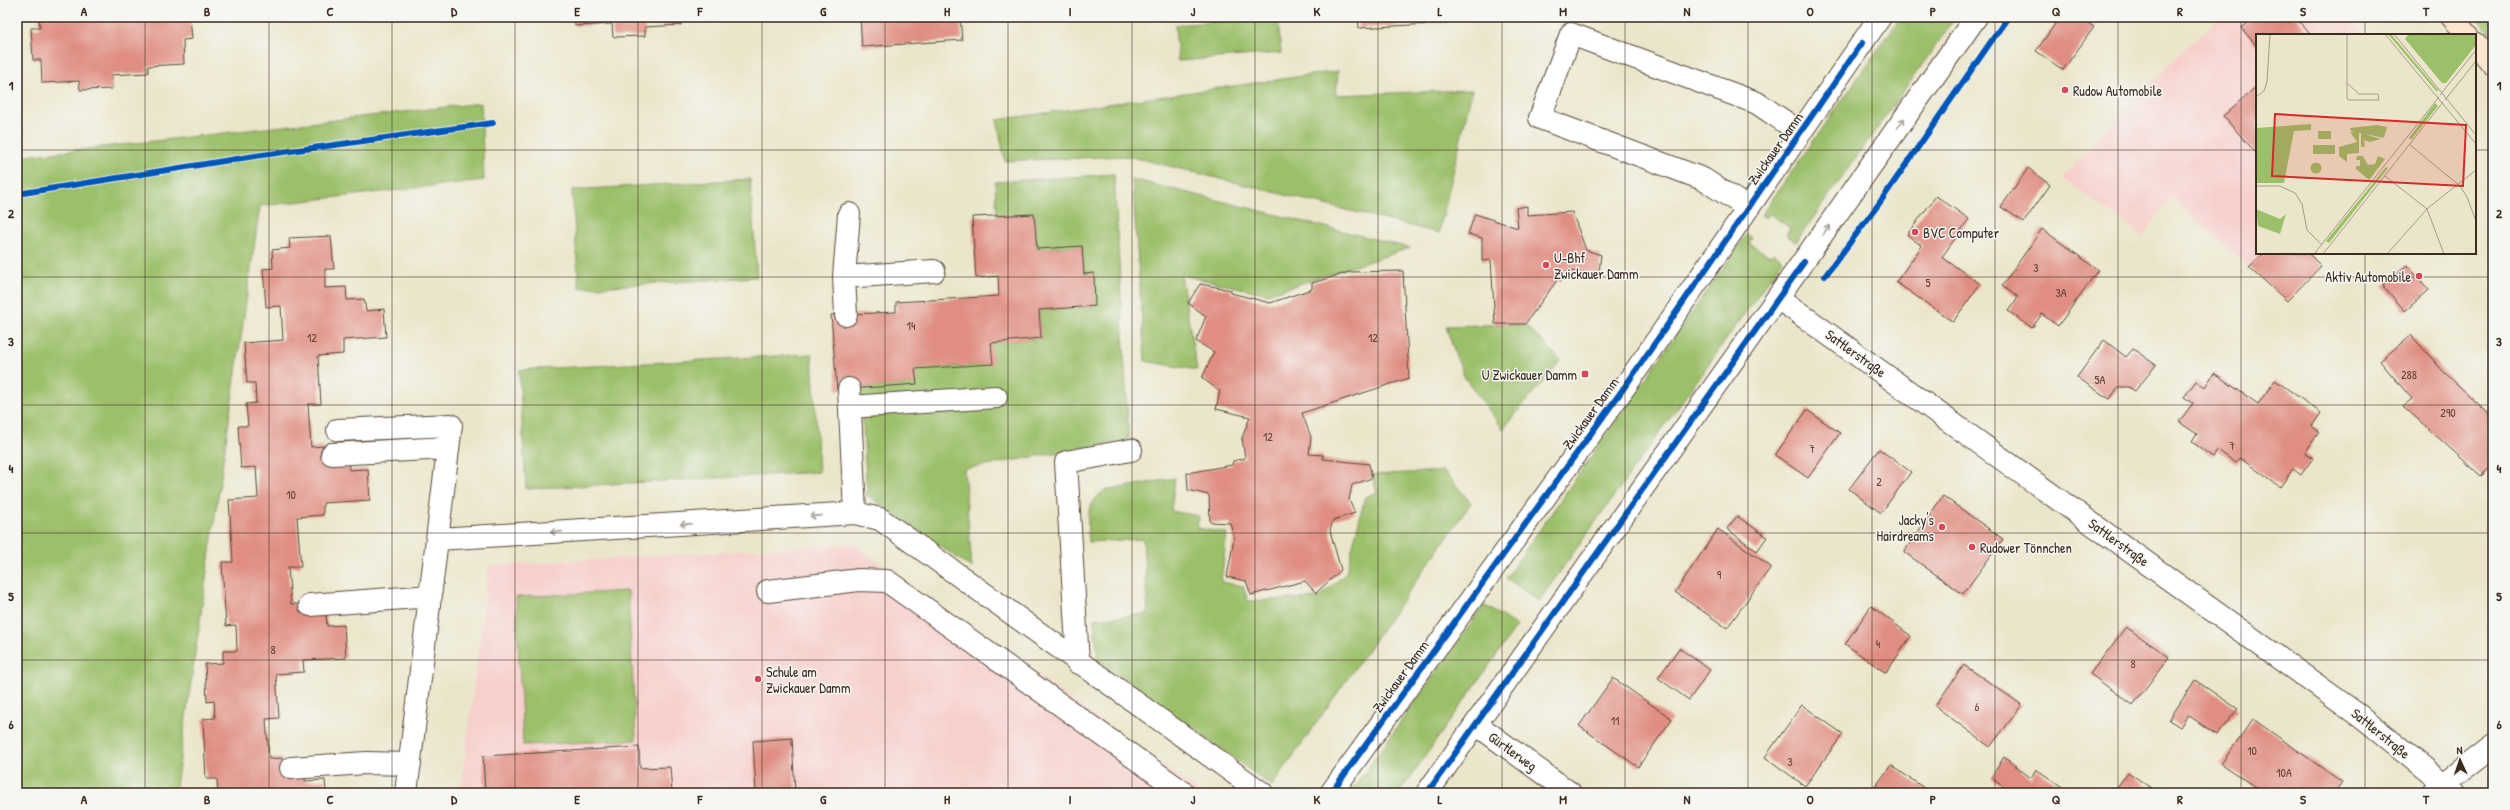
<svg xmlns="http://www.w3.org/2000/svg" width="2510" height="810" font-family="'Patrick Hand',sans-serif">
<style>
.built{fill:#f7d0cc}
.green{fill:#9cc06a;stroke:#6c7544}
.building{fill:#e08e82}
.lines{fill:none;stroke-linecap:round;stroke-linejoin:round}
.service-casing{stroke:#554638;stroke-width:24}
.minor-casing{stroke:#554638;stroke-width:24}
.tertiary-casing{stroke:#554638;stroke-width:24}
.secondary-casing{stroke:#554638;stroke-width:24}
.service{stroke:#fff;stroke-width:22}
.minor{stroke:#fff;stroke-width:22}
.tertiary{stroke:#fff;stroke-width:22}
.secondary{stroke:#fbe5cf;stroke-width:22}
.cycleway-casing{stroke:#f6f6f2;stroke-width:8}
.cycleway{stroke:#0057b8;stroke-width:6}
.oneway{stroke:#a79f9a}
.grid{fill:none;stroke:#3b2a1e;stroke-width:1;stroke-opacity:0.55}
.poi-dot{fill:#d1495b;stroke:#f6f6f2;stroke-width:1.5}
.labels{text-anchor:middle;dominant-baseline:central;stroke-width:3;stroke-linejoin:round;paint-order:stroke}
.number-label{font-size:12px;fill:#644337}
.poi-label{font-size:14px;fill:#3b2a1e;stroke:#f6f6f2;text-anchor:start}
.street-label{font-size:14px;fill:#3b2a1e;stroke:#f6f6f2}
.inset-road{fill:none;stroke:#a59b86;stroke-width:1}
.view{fill:#d62828;fill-opacity:0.15;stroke:#d62828;stroke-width:2}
.inset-edge{fill:none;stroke:#3b2a1e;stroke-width:2}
.neatline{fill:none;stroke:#3b2a1e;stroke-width:1.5}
.grid-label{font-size:13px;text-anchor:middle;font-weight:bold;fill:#3b2a1e}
</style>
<rect width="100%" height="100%" fill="#f6f6f2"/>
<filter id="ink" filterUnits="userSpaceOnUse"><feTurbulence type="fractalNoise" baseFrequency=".025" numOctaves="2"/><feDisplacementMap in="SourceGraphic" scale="8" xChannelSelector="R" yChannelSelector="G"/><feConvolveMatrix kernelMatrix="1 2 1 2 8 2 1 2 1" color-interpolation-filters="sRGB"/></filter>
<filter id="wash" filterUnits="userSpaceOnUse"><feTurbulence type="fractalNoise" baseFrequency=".012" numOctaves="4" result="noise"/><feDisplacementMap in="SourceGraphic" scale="16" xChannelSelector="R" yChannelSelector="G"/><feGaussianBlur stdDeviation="0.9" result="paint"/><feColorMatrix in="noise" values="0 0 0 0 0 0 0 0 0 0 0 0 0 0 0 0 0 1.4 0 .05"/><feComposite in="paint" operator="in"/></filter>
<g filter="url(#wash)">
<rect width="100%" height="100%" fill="#ebe6cb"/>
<path class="built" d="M2220,17H2349L2365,35H2257V253H2264L2249,267L2171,197L2143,236L2062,178L2173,60Z
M853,544L1201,793H460L489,566Z"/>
<path class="green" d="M1278,17L1281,53L1178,61L1175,25Z
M1901,17H1956L1796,242L1786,235L1790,228L1770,214L1766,218L1761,215Z
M2475,17H2493V38Z
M1338,71L1336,95L1472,90L1439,233L1128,156L1005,161L997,120Z
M481,103L484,180L260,206L175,793H17V157Z
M1114,174L1129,440L964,469L972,568L867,495L861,388L916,384L915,369L992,364L991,343L1041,338L1039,310L1095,306L1094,274H1084L1082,246L1037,249L1034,214L997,216L995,182Z
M750,179L757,277L579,288L572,190Z
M1132,179L1410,248L1268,294L1181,275L1197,370L1145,361Z
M1747,234L1752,238L1749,243L1770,256L1773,253L1783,260L1539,601L1506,578Z
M1525,324L1561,360L1503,429L1465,378L1454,351L1446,326Z
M812,354L819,472L526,489L519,370Z
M1444,471L1471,503L1272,786L1098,660L1094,619L1148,614L1143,539L1089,542C1087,521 1085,505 1104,491L1175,478L1171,511L1199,516L1197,528L1227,533L1221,582L1243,586L1248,601L1319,598L1346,573L1365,497L1377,492L1372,475Z
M628,591L636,740L523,745L516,597Z
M1484,605L1517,626L1399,793H1350Z"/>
<g id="blocks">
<path class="building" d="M39,17H190L192,39L183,40L184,64L148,66V73L111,75L112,89L80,90L79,81L42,83L41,60H33L31,28H40Z
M574,17H680L681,25L645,27V36L613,37L612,24L575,26Z
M860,17H960L962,40L862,47Z
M1358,17H1446L1447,23L1359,28Z
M2060,17H2079L2094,27L2063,70L2036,51Z
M2254,17H2295L2311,35H2257V46L2241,28Z
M2257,86V154L2223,116Z
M2028,168L2050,185L2024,222L2001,207Z
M1936,196L1969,219L1942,257L1980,284L1953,322L1896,282L1922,246L1907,235Z
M1527,206V215L1572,212L1586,250L1601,255L1599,272L1595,278L1569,270L1561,281L1558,279L1525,324H1495L1491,260L1482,261V238L1468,234L1475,214L1518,228L1516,208Z
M1034,214L1037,249L1082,246L1084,274L1094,273L1095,306L1039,310L1041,338L991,343L993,364L915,369L917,384L837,390L831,315L896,312V302L999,296L998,276L976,278L972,217Z
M2042,229L2098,270L2058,326L2042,314L2032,328L2008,311L2018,297L2002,286Z
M331,236L334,269H325V288L346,287L347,300L364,299L366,311L384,309L386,337L343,340V354L318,356L321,404H308L311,447L323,446L324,458L348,456L349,470L368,469L370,500L323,503V515L297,517L301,567H288L291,604H305L306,616L326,614L327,626L344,625L346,658L303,660L304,672L276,674L279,718L266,719L269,759L283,758V772L305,770V781L325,780L326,793H218L217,779H206L203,719L215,718L214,701L207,702L205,664L223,663V651H237L236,625L226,626L223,580L222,562H233L229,500L258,498L256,467L241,468L238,426H248L246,404L256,403L255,383H247L244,343L283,340L281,306L266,307L263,269L273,268L272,250L290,248L289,238Z
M2264,253H2308L2321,266L2287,301L2249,267Z
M2407,265L2429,290L2405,311L2383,286Z
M1403,271L1409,378L1302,413L1311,437L1309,454L1323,455V459L1369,464L1372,478L1352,485L1349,500L1355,513L1333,520L1330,531L1341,570L1316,593L1305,581L1251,595L1246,581L1227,577L1234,538L1230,523L1210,522L1209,495L1188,490L1187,473L1232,465L1233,461L1245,458L1242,438L1250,417L1216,409L1220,391L1202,378L1214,352L1196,341L1206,316L1188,303L1200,284L1231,290V293L1270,303L1312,289V283L1349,272Z
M2411,335L2443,371L2493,418V465L2481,476L2403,406L2412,399L2380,361Z
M2104,340L2126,357L2133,349L2156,365L2135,391L2129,387H2119L2109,399L2077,377Z
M2214,373L2258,404L2275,380L2321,413L2312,426L2319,432L2305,453L2313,458L2301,475L2293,469L2280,487L2240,458L2236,463L2218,450L2213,457L2192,442L2197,434L2179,422L2193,403L2184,397L2196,381L2205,387Z
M1807,410L1840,433L1808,478L1775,455Z
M1879,449L1911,472L1881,513L1849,489Z
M1943,496L2003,539L1963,594L1904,552Z
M1737,516L1767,537L1757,551L1727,529Z
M1718,529L1771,567L1727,628L1675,592Z
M1871,606L1911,636L1886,673L1845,644Z
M2126,627L2169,657L2133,705L2090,674Z
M1679,648L1710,670L1689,700L1658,678Z
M1964,665L2022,705L1990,747L1935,706Z
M1613,678L1672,719L1638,767L1579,726Z
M2195,680L2238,709L2217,735L2188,715L2180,727L2169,720Z
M1802,705L1843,734L1805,786L1765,757Z
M2253,719L2342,782L2334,793H2264L2221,764Z
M792,738L795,793H756L753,741Z
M639,747L640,768L670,767L672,793H485L483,756Z
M2004,757L2031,778L2036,769L2071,793H2012L1991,778Z
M1891,765L1931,793H1871Z
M2128,772L2155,791L2154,793H2113Z
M869,790V793H840V792Z"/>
</g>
</g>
<g filter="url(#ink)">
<use href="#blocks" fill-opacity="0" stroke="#554638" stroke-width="1"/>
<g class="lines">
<g class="service-casing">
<path id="service" d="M1748,208L1703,179L1540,118L1571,34L1757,103L1800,132
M844,277L934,271
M846,315L844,277L849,214
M849,389L855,513
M850,407L996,397
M338,430L451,425L406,793
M332,454L448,448
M438,539L855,513L880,519L1262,793
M768,591L859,580L887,581L1184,793
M310,605L431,596
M1078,663L1066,462L1131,450
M291,768L366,763L410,764"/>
</g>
<g class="minor-casing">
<path id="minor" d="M1778,298L2361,717L2455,793
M1476,724L1570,793
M2432,793L2493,746"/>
</g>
<g class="tertiary-casing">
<path id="tertiary" d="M1331,793L1626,385L1880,17
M1427,793L1976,17"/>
</g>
<g class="secondary-casing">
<path id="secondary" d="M2452,17L2468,35
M2475,43L2493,64"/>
</g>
<use href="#service" class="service"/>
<use href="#minor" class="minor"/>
<use href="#tertiary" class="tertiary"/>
<use href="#secondary" class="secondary"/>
<g class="cycleway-casing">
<path id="cycleway" d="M17,194L255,156L493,123
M1825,276L1878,205L2008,17
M1331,793L1626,385L1862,43
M1427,793L1804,262"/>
</g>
<use href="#cycleway" class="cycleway"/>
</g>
<defs><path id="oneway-shaft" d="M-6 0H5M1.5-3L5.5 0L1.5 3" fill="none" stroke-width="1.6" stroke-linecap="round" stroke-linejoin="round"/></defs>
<g class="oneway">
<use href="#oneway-shaft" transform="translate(1901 123) rotate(-55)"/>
<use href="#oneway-shaft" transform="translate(1826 230) rotate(-56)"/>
<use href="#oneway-shaft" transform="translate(816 516) rotate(176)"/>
<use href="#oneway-shaft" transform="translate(686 524) rotate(176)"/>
<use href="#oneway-shaft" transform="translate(556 532) rotate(176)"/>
</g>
</g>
<path class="grid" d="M145,17V793M269,17V793M392,17V793M515,17V793M638,17V793M762,17V793M885,17V793M1008,17V793M1132,17V793M1255,17V793M1378,17V793M1502,17V793M1625,17V793M1748,17V793M1872,17V793M1995,17V793M2118,17V793M2241,17V793M2365,17V35M17,150H2257M2475,150H2493M2365,253V793M17,277H2493M17,405H2493M17,533H2493M17,660H2493"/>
<g class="poi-dot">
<circle cx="2065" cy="90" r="4"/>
<circle cx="1915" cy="232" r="4"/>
<circle cx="1546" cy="265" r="4"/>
<circle cx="2419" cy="276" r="4"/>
<rect x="1581" y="370" width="8" height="8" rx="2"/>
<circle cx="1942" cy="527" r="4"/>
<circle cx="1972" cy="547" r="4"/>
<circle cx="758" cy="679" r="4"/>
</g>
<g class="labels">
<g class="number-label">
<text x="2036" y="267">3</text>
<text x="1928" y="282">5</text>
<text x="2061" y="292">3A</text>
<text x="911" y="325">14</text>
<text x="312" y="337">12</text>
<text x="1373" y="337">12</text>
<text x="2409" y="374">288</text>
<text x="2100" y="379">5A</text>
<text x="2448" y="412">290</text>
<text x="1268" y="436">12</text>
<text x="2232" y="445">7</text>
<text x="1812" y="448">7</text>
<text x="1879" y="481">2</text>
<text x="291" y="494">10</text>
<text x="1719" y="574">9</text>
<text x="1878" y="643">4</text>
<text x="273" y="649">8</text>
<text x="2133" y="663">8</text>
<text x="1977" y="706">6</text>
<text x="1615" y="720">11</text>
<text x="2252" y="750">10</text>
<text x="1790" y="761">3</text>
<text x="2284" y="772">10A</text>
</g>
<g class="poi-label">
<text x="2073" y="90">Rudow Automobile</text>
<text x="1923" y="232">BVC Computer</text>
<text x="1554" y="257">U-Bhf<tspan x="1554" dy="16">Zwickauer Damm</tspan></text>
<text x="2411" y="276" text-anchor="end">Aktiv Automobile</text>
<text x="1577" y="374" text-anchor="end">U Zwickauer Damm</text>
<text x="1934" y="519" text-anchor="end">Jacky's<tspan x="1934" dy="16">Hairdreams</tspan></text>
<text x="1980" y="547">Rudower Tönnchen</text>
<text x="766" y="671">Schule am<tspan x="766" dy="16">Zwickauer Damm</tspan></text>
</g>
<g class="street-label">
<text transform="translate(1775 148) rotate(-55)">Zwickauer Damm</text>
<text transform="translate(1856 353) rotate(36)">Sattlerstraße</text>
<text transform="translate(1590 413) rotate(-54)">Zwickauer Damm</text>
<text transform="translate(2119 542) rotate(36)">Sattlerstraße</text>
<text transform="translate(1400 676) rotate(-54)">Zwickauer Damm</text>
<text transform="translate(2381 733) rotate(39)">Sattlerstraße</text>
<text transform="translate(1513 751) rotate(36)">Gürtlerweg</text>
</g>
</g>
<g transform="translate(2256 34)">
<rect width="220" height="220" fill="#ebe6cb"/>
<path d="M132,0H135L182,56L181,58ZM153,0H220V11L190,49H186L149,5ZM179,69L182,72L155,106L153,104ZM55,90V96L38,97L28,149H0V94ZM121,91L131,93L128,104L95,97L94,94ZM62,97H75V105H62ZM94,98H103V119L91,120V128L83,122V113L101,108ZM105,99L125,105L114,108L108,106L109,113H105ZM57,111H79V120H57ZM101,122H107L112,131L119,130L122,122L129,125L113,146L100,135V132H104V126H100ZM54.5 134a5.5 5.5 0 1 1 11 0a5.5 5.5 0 1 1-11 0ZM130,133L132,134L73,209L70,207ZM0,175L24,185L30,180L24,200L2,192Z" fill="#9cc06a"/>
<path class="inset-road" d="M91,0V64L92,66H123L122,60H103L91,49M129,0L220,110M138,0L220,101M184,61L220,16M0,63L8,57L11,48L14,0M189,66L220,27M153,110L204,152L211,163L220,187M129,142L171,175L188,220M0,152H24L39,159L46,170L51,196L66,211M58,220L183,63M67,220L187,68M131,220L172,174L220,136"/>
<path class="view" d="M19,80L210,91L207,152L16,142Z"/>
<rect width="220" height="220" class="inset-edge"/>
</g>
<rect width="2510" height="810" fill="none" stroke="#f6f6f2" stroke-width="44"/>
<g transform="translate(2460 760) rotate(357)" stroke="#f6f6f2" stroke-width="3" paint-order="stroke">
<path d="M0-3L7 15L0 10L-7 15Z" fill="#3b2a1e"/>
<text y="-6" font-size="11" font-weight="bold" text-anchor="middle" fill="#3b2a1e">N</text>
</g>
<rect x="22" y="22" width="2466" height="766" class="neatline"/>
<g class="grid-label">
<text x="84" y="16">A</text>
<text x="207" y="16">B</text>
<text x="330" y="16">C</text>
<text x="454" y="16">D</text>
<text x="577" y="16">E</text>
<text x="700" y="16">F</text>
<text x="823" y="16">G</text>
<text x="947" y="16">H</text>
<text x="1070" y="16">I</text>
<text x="1193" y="16">J</text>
<text x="1317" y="16">K</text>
<text x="1440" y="16">L</text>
<text x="1563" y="16">M</text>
<text x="1687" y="16">N</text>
<text x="1810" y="16">O</text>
<text x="1933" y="16">P</text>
<text x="2056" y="16">Q</text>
<text x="2180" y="16">R</text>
<text x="2303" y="16">S</text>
<text x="2426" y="16">T</text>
<text x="11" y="90">1</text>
<text x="2499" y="90">1</text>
<text x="11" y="218">2</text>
<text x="2499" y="218">2</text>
<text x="11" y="346">3</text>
<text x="2499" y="346">3</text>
<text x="11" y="473">4</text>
<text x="2499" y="473">4</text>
<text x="11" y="601">5</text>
<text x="2499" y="601">5</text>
<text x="11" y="729">6</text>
<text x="2499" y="729">6</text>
<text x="84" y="804">A</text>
<text x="207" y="804">B</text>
<text x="330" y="804">C</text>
<text x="454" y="804">D</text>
<text x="577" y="804">E</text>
<text x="700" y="804">F</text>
<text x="823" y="804">G</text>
<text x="947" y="804">H</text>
<text x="1070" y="804">I</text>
<text x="1193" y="804">J</text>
<text x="1317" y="804">K</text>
<text x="1440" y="804">L</text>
<text x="1563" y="804">M</text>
<text x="1687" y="804">N</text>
<text x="1810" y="804">O</text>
<text x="1933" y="804">P</text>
<text x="2056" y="804">Q</text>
<text x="2180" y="804">R</text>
<text x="2303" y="804">S</text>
<text x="2426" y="804">T</text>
</g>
</svg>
